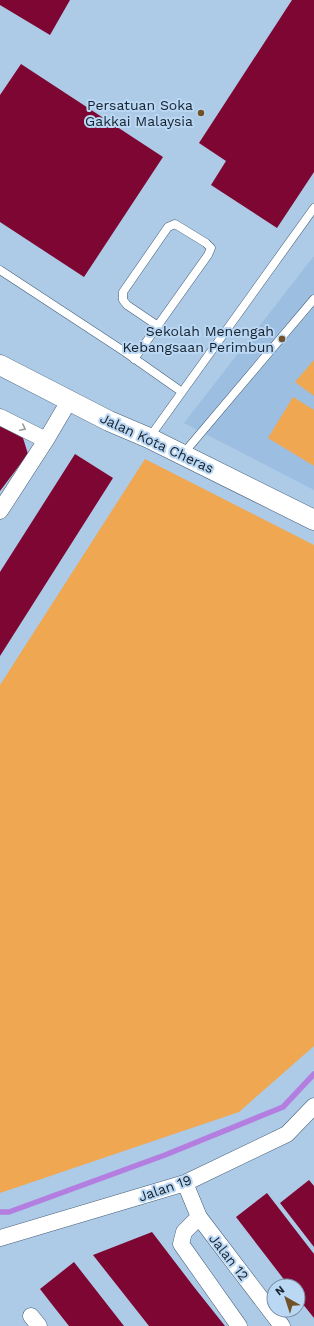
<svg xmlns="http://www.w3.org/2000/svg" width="314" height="1326" font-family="'Work Sans',sans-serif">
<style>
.built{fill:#9cbee0}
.green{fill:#efa752}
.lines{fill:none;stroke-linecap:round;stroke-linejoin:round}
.stream{stroke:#b47ee0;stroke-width:5.5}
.building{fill:#7e0633}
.service-casing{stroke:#465f78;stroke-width:9}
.minor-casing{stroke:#465f78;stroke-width:17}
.tertiary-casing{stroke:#465f78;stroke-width:21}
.service{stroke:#fff;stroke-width:8}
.minor{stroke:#fff;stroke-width:16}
.tertiary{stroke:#fff;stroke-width:20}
.oneway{stroke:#979ca0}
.poi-dot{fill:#725028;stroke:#bad7f4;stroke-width:1.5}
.labels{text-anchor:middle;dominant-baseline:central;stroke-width:4;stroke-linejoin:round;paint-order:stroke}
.poi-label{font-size:14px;fill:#17222c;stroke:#bad7f4;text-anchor:end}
.street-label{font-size:14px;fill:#17222c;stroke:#bad7f4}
</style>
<rect width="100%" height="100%" fill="#adcae7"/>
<path class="built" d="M314,256V490L184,423Z"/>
<path class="green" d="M314,360V396L295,382Z
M293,397L314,410V466L268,438Z
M145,459L314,545V1046L239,1112L0,1193V685Z"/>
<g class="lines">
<path class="stream" d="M0,1212H9L165,1155L283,1107L314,1074"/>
</g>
<path class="building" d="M0,0H70L50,35L0,5Z
M292,0H314V172L277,228L211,185L226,161L199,143Z
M21,64L163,157L84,277L0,222V95Z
M0,426L23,438L28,454L0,491Z
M75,454L113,478L0,656V572Z
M309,1180L314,1186V1247L280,1203Z
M267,1193L314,1254V1318L298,1298V1286H289L236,1217Z
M152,1232L194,1287L225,1326H149L93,1255Z
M74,1262L81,1271L124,1326H69L54,1307L40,1289Z"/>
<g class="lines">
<g class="service-casing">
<path id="service" d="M0,270L125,352L182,392
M134,359L208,255L211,248L206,243L175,224L168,227L123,292V300L127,305L158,326
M149,438L314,208
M183,454L314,299"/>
</g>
<g class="minor-casing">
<path id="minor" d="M0,417L46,440
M0,511L46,440L69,401
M185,1183L199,1217L282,1326
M199,1217L184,1232L181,1244L239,1326
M0,1238L185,1183L287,1134L314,1106
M31,1316L39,1326"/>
</g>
<g class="tertiary-casing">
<path id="tertiary" d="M0,365L109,421L149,438L314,520"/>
</g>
<use href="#service" class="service"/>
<use href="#minor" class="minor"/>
<use href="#tertiary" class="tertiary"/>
</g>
<defs><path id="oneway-chevron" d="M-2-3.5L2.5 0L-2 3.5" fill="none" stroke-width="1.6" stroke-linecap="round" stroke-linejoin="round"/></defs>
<use class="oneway" href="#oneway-chevron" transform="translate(23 428) rotate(27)"/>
<g class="poi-dot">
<circle cx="201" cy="113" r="4"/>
<circle cx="282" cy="339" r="4"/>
</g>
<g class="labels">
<g class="poi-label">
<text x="193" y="105">Persatuan Soka<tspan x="193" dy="16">Gakkai Malaysia</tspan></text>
<text x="274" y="331">Sekolah Menengah<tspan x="274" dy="16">Kebangsaan Perimbun</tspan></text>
</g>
<g class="street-label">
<text transform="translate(157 443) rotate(25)">Jalan Kota Cheras</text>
<text transform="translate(165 1188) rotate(-19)">Jalan 19</text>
<text transform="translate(229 1257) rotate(52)">Jalan 12</text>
</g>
</g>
<g transform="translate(286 1298) rotate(321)"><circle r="19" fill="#bad7f4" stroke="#798fa4"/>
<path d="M0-3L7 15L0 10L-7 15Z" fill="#725028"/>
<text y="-6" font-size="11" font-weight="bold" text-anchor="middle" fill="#17222c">N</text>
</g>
</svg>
